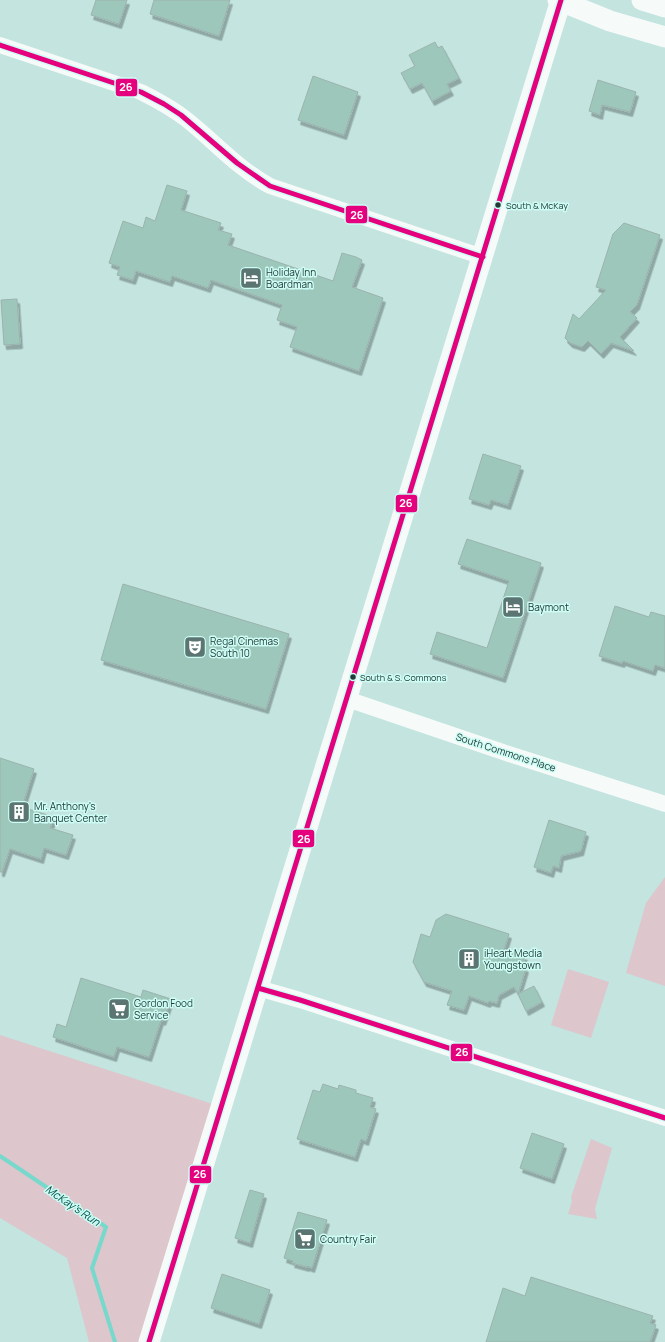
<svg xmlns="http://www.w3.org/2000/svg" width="665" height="1342" font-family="Manrope,sans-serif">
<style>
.green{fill:#ddc6cc}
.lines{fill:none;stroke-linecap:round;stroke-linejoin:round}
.stream{stroke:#77d8cc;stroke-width:4}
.building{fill:#9ec7bb;stroke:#9bb3ac;filter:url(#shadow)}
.minor{stroke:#f6fbfa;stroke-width:16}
.major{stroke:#f6fbfa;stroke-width:21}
.bus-1-casing{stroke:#cdfdf5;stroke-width:8}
.bus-1{stroke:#e5007d;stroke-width:5}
.bus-dot{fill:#233b38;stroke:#cdfdf5;stroke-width:1.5}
.labels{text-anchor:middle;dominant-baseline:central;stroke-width:3;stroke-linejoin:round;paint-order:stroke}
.bus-label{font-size:9px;fill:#233b38;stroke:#cdfdf5;text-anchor:start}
.poi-label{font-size:10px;fill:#233b38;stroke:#cdfdf5;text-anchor:start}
.street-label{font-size:10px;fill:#233b38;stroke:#cdfdf5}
.water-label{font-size:11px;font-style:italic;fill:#005048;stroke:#cdfdf5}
.line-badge{stroke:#cdfdf5;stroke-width:1.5}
.badge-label{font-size:11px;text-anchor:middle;font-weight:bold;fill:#fff}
</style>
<defs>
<filter id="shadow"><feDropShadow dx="2.5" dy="4.5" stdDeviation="0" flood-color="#0004"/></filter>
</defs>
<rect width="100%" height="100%" fill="#c3e4df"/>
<path class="green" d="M665,877V986L626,973L646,903Z
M568,969L609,982L591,1038L551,1025Z
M0,1035L222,1107L149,1342H89L67,1258L0,1218Z
M591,1139L612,1148L595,1209L597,1219L568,1214L572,1201L571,1197Z"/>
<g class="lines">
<path class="stream" d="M0,1156L106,1227L92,1268L115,1342"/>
</g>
<path class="building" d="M96,0H127L119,24L91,15Z
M154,0H230L219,36L150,14Z
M435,42L438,48L442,46L459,78L447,84L451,91L432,101L422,83L410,89L401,73L415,66L409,55Z
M313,76L358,92L344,135L298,120Z
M598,80L636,92L630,112L602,105L600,115L589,111Z
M167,185L187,191L181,210L221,223L218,230L232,234L228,245L333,281L342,253L356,257L362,260L352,287L383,298L359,371L290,347L297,327L277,320L282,305L211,280L208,288L172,276L170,282L136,271L133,280L117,275L120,267L109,263L123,221L143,228L146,217L155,221Z
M624,223L660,235L637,305L630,312L637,318L620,337L634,351L611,343L601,354L588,341L582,347L570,343L565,338L573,314L579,319L606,290L596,287L613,234Z
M17,299L20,344L4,345L1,300Z
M483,454L521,466L508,505L491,500L489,505L469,499Z
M467,539L541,563L503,678L430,654L437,632L487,648L509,581L458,564Z
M123,584L289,634L266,709L101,660Z
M615,606L649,617L651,612L665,616V668L655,665L653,671L623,661L622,663L599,656Z
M0,758L34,769L22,807L54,817L50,828L73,835L66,855L44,848L41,859L10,849L2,872H0Z
M549,820L586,832L581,851L561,856L559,868L553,866L551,873L534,867Z
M446,914L509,934L504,950L525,956L522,966L526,968L518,994L514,987L499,995L497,1003L489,1001L488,1003L469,996L464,1010L447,1005L452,991L424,982L413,962L421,934L430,937L436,920Z
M81,978L141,997L143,990L171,999L163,1021L161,1020L149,1057L117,1047L114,1057L53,1037L57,1024L66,1027Z
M534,986L542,1002L526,1011L518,994Z
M323,1084L338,1089L339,1085L356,1090V1093L373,1098L370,1107L376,1109L366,1141L361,1139L355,1157L297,1139L313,1090L320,1092Z
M532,1133L564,1144L552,1179L520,1168Z
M250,1190L264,1194L250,1243L235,1238Z
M298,1212L327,1220L312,1268L307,1266V1267L292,1263L293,1261L284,1258Z
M222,1274L270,1290L259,1324L211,1308Z
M531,1277L653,1316L650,1323L656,1325L650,1342H486L503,1288L525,1296Z"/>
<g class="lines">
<path class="minor" d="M0,45L141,92C157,100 172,108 186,119C215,142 237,168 270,186L483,257
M347,699L506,753L665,804
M258,988L300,1000L665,1118"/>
<path class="major" d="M558,0L610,21L665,37
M642,0L665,7
M149,1342L561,0"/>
<g class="bus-1-casing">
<path id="bus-1" d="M0,45L141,92L164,104L181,115L237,163L270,186L483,257
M258,988L300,1000L665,1118
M149,1342L561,0"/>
</g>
<use href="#bus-1" class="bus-1"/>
</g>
<defs>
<g id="hotel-square" transform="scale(1.15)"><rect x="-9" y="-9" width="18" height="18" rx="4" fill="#5b7672" stroke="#cdfdf5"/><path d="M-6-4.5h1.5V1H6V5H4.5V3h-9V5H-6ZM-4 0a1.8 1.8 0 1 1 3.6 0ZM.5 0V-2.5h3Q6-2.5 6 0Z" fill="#fff"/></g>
<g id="theatre-square" transform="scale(1.15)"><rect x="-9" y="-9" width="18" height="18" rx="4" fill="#5b7672" stroke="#cdfdf5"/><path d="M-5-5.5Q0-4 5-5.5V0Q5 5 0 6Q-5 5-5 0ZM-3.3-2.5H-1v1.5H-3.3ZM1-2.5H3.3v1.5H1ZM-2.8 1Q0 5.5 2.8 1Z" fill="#fff"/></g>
<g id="building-square" transform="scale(1.15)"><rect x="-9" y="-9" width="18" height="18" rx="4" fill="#5b7672" stroke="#cdfdf5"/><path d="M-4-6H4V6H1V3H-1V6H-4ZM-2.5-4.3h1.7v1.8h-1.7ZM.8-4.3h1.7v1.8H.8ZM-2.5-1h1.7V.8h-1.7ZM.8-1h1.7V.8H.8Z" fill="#fff"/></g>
<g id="supermarket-square" transform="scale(1.15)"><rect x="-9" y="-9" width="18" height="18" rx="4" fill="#5b7672" stroke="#cdfdf5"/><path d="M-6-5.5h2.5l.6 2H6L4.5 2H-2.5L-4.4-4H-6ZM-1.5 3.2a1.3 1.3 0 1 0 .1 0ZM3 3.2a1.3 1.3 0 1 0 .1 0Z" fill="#fff"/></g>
</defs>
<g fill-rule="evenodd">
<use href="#hotel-square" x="251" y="278"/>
<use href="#hotel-square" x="513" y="607"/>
<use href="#theatre-square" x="195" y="647"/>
<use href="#building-square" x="19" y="812"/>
<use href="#building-square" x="469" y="959"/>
<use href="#supermarket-square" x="119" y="1009"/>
<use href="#supermarket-square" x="305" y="1239"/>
</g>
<g class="bus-dot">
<circle cx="498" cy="205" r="3.5"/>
<circle cx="353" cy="677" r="3.5"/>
</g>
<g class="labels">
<g class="bus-label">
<text x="506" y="205">South &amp; McKay</text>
<text x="360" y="677">South &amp; S. Commons</text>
</g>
<g class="poi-label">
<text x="266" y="272">Holiday Inn<tspan x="266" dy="12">Boardman</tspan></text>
<text x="528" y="607">Baymont</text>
<text x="210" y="641">Regal Cinemas<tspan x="210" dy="12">South 10</tspan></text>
<text x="34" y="806">Mr. Anthony's<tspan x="34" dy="12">Banquet Center</tspan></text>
<text x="484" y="953">iHeart Media<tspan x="484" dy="12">Youngstown</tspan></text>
<text x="134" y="1003">Gordon Food<tspan x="134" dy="12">Service</tspan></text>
<text x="320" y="1239">Country Fair</text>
</g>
<g class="street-label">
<text transform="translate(506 752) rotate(18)">South Commons Place</text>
</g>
<g class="water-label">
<text transform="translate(73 1205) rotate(34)">McKay's Run</text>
</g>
</g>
<g class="line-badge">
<rect x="115" y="78" width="23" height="19" rx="4" fill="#e5007d"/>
<rect x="345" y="205" width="23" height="19" rx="4" fill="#e5007d"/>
<rect x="395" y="494" width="23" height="19" rx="4" fill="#e5007d"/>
<rect x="292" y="829" width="23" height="19" rx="4" fill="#e5007d"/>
<rect x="450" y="1043" width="23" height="19" rx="4" fill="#e5007d"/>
<rect x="189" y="1165" width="23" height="19" rx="4" fill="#e5007d"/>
</g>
<g class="badge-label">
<text x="126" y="91">26</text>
<text x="357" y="219">26</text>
<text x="406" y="507">26</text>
<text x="304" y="843">26</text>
<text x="462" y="1056">26</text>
<text x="200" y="1178">26</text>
</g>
</svg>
